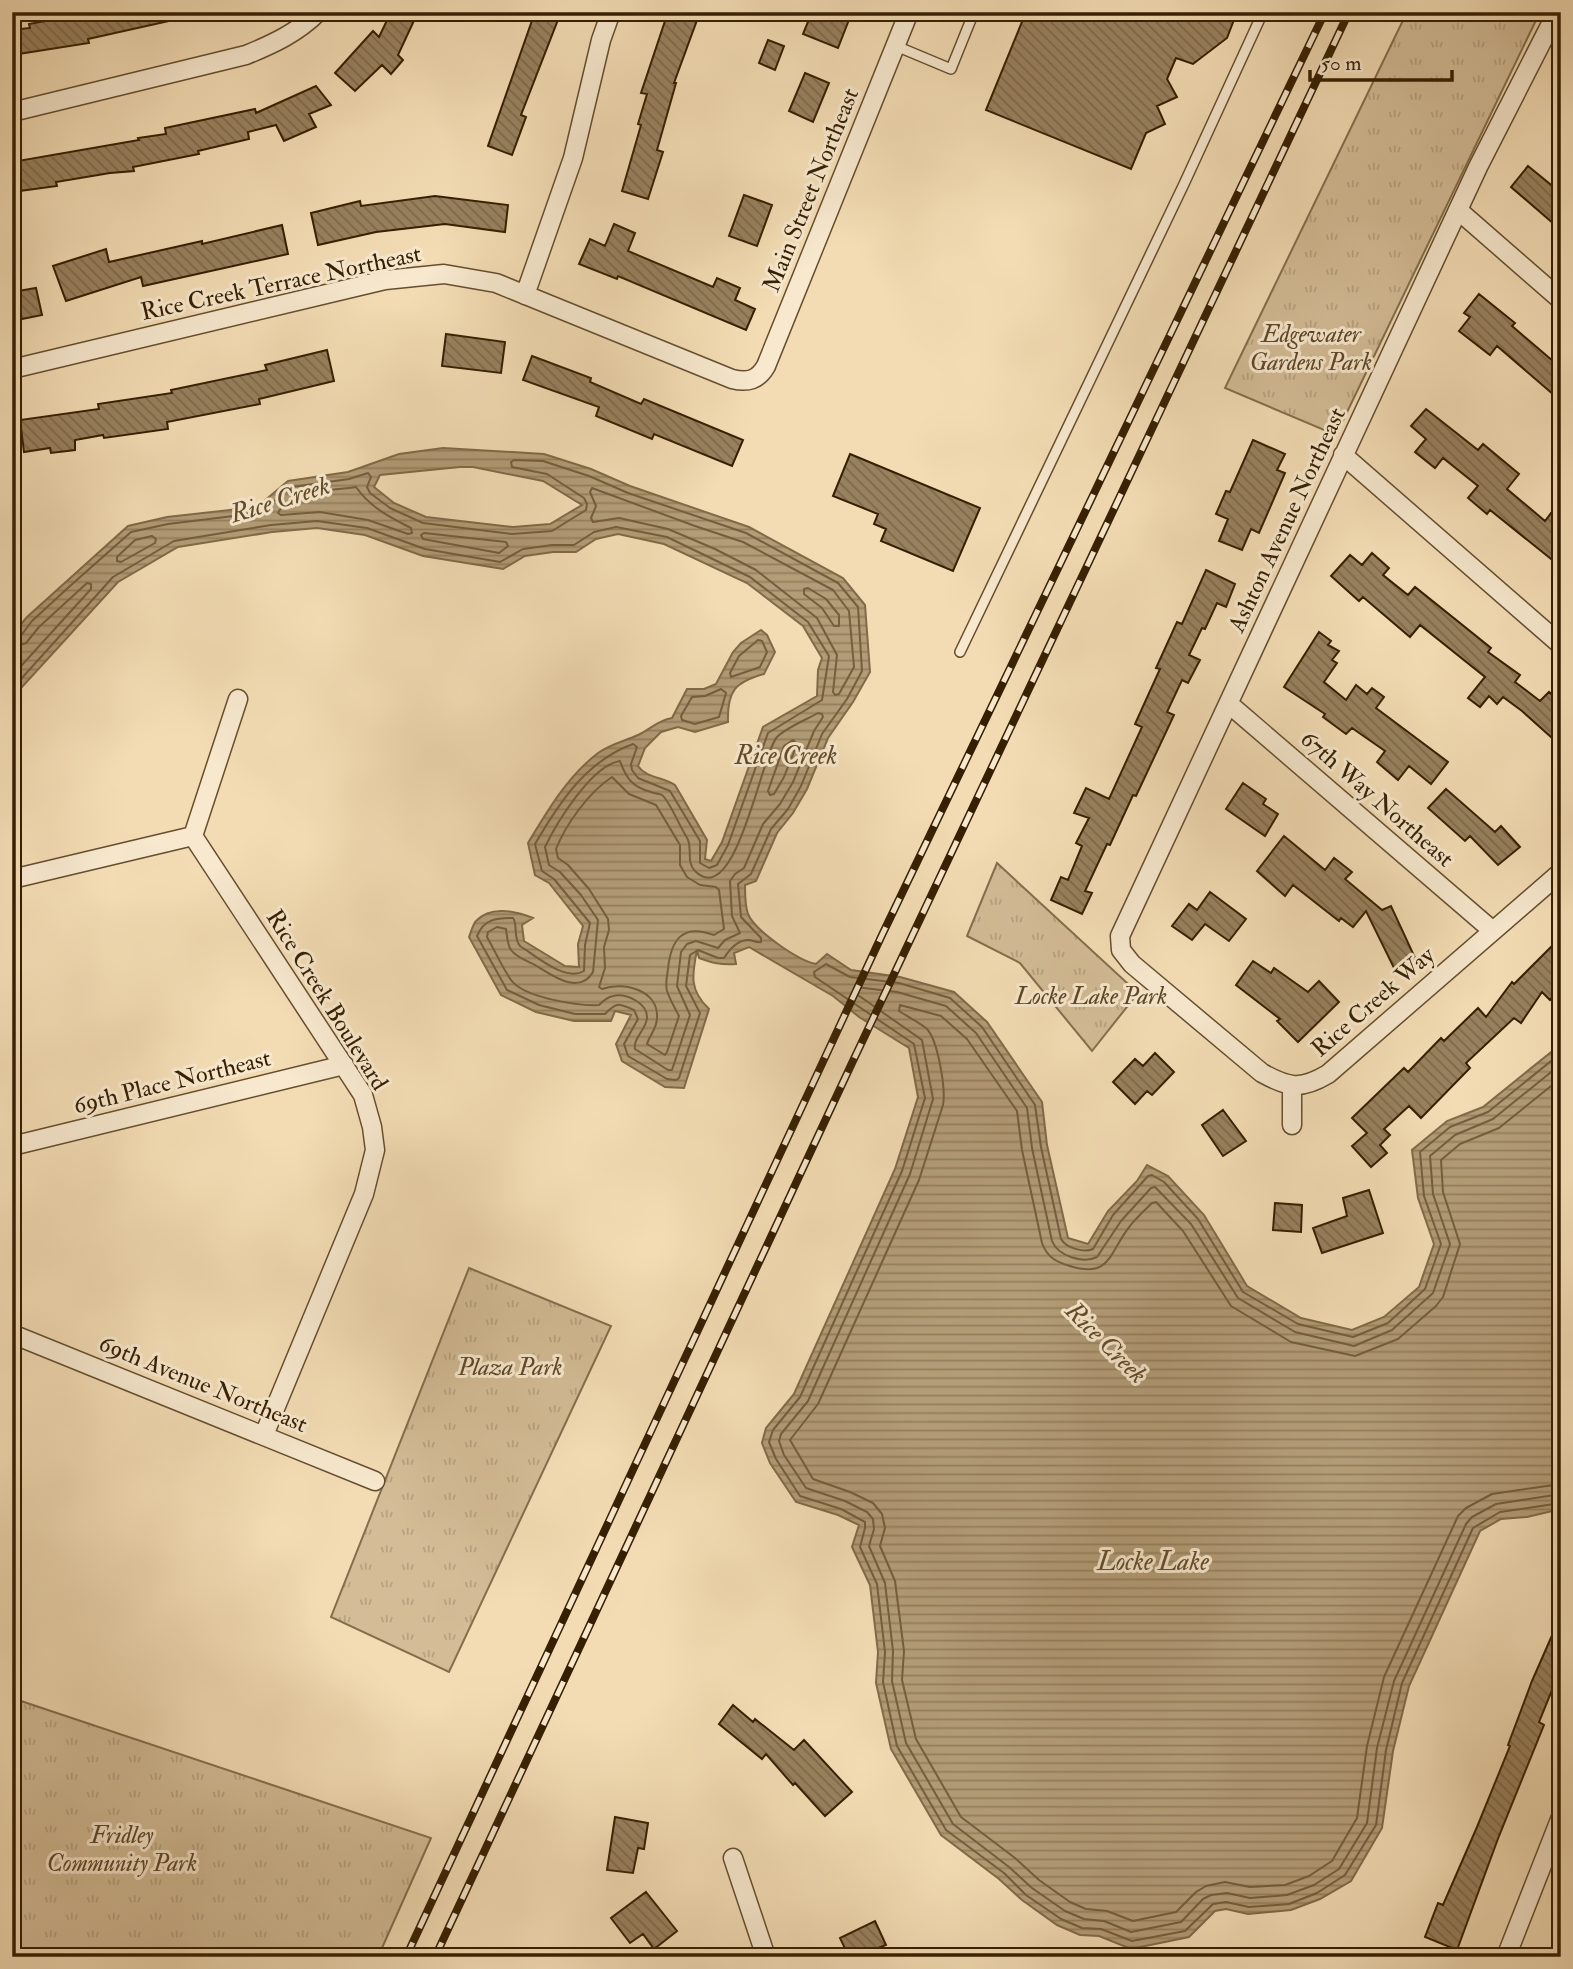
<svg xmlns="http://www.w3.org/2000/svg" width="1573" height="1969" font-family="'IM FELL Double Pica',serif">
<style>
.park{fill:url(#park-tufts);stroke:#846e4c;stroke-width:2}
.water{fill:url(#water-rules);stroke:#816a48;stroke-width:2;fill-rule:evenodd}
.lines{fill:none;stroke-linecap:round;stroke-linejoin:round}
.shore{stroke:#745e3c;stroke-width:2}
.building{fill:url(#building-back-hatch);stroke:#361f01;stroke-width:2}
.lane-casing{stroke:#654e2e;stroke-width:12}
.street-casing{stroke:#654e2e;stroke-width:21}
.lane{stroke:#f7e8ce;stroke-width:9}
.street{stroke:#f7e8ce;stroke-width:18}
.rail-casing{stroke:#361f01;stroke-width:8}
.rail{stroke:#f7e8ce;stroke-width:5;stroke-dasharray:16;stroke-linecap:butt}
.labels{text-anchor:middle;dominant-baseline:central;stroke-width:6;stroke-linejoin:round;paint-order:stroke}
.street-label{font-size:24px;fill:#361f01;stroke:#f7e8ce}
.park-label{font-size:24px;font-style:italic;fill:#5d4626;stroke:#f7e8ce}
.water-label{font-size:26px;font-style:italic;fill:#624b2a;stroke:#f7e8ce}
</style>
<defs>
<pattern id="park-tufts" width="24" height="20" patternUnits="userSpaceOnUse" patternTransform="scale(1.75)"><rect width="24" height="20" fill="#d3bc96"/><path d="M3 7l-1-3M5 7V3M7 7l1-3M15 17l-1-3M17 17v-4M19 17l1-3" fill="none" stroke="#b6a180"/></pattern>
<pattern id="water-rules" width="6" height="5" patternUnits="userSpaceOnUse" patternTransform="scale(1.75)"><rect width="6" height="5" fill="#b39c77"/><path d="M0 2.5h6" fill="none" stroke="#927f5f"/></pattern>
<pattern id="building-back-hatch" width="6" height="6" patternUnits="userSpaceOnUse" patternTransform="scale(1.75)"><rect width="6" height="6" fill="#98815e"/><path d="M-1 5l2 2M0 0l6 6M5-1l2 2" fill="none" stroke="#7d694b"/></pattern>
</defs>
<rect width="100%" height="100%" fill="#f3dcb4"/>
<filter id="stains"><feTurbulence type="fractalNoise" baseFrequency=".00286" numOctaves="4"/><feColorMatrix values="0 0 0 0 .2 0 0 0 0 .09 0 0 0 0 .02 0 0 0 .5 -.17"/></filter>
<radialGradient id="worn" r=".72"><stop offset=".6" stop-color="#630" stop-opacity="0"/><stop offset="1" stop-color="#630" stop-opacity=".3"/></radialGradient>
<path class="park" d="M1407,12H1540L1336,435L1225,388Z
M997,863L1138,993L1092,1051L1020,963L967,936Z
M469,1268L611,1326L449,1672L331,1617Z
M12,1698L431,1838L378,1957H12Z"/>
<path class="water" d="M443,448L544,454L591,469L630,486L749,527L843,578L865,605L870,672L853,702L828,738L807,789L793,813L777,833L756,881L745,885C745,894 745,906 748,914C755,931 799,961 816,964L827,954L851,970L900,977L954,992L987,1022L1042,1102L1047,1145L1068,1238L1088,1244L1108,1211L1137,1181L1147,1165L1168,1176L1204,1215L1247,1286L1301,1318L1352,1330L1384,1317L1419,1287L1434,1244L1418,1198L1412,1150L1447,1121L1483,1107L1561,1044V1509L1527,1517L1501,1519L1480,1531L1409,1686L1393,1751L1382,1828L1351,1881L1320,1899L1291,1910L1248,1914L1226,1909L1215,1911L1189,1937L1131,1949L1099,1936L1080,1935L1057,1925L1022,1900L999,1879L941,1835L891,1749L876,1683L878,1652L870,1585L852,1547L859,1525L838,1515L796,1502L770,1463L762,1443L766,1428L794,1394L895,1169L918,1097L909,1048L859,1017L833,996L749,947L734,953L736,964C721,965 712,963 699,958L697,950C692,975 689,990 709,1009L684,1088L665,1087L622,1061L616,1044L631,1015L615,1011L611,1021H574L536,1012L501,995L469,937C471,932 473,924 476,921C491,905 515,911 533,918L522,925L524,941L565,966L579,967L578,944L583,926L549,883L535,875L528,843C548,810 567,777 598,753C611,744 625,741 638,735C651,729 656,721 672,718L687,689H704L716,684L733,652L741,643L761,630L767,635L775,652L764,674C735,682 727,691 728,722L695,732L678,727L661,732L645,748L638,766C646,778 663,777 675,785L707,840L705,859L711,861L722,842L763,727L817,696L818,670L822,658L803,626L747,583L664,544L618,534L596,539L576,552H553L525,556L503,569L423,556L365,535L317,528L272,532L178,547L118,582L12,698V635L27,617L128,526L167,517L257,507L288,481L348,472L399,454ZM460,467H473L543,481L582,505L550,524L513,527L426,517L394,503L374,487L380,475Z"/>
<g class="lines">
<path class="shore" d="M356,487C370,507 389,517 411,528L412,533L408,534L368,520L320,512L281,515L278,513C291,488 332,491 356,487Z
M592,488L695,526L743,542L833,590L849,611L854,667L839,694L835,695L833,692L837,655L817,618L756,570L715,549L668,529L619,518L593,522L591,518L596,506L590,492Z
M424,533L506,542L508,546L499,553L423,539L421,535Z
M152,536L156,539L155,543L121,562L117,561V557L135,540Z
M804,589L808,588L826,599L839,615V626H834L822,608L804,594Z
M12,639L20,637L32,621L70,586L131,532L168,524L259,513L292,487L349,479L368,473L371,477L367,487L370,493L390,508L423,523L512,534L552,531L586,510L587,504L584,498L547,474L512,467L511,462L514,460L543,461L589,476L628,493L746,533L838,583L858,607L862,671L847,699L822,734L801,786L788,809L771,829L751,874L738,884L741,917L761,938V942C757,943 754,941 750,940C737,939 729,950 724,958H718L698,950L690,955L686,986L700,1013L679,1078L676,1080L667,1079L628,1056L624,1044L638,1019L634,1010C618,1003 616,1002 605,1014H575L539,1005L507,990L477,936C484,919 496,918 513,918C518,925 513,938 520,946C536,956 565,982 584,971L585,945L590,923L554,879L542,871L535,844C559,803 586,761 633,744L637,747L631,764L632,770L638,778L670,791L700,841V863L709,868L717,865L728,845L768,733L822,700L829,656L808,622L750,577L667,537L616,527L594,532L574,545H552L523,549L500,562L425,549L367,528L317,521L271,525L174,541L113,577L12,689
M758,640L762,641L767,652L760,667L731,677L730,673L739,656Z
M12,648L26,643L39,627L87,583L91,584V589L12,676
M721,689L726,693L719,717L695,724L682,720L681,716L692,697L705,696Z
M818,713L822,714L823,717L814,731L793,782L780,804L763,824L744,868L735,874L730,881L732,916L740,933L725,940L718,948L696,941L687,944L681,952L677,986L690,1015L672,1070H668L635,1049C633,1038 646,1030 647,1018C648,1003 626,993 613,996C607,997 603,1001 599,1005C579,1006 524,998 511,980C502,967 495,951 487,937L488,932L497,927L506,929C507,935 507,944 511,950C516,957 527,961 535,965C552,975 579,996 593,972L598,920L581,895L560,872L549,865L545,847C557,822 592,765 620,761C626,778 632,787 651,792C652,793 661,794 662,795C669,800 680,827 686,836C694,847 685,861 695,871C736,912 762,752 777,737C787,727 806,720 818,713Z
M793,740L797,744L784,777L774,794L770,795L768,791L784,746Z
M612,777L629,794L656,805L680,845V865L687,877L700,885L716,887L719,890L724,929L714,935C682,923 671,940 668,969C667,977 665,984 667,991C670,1000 675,1008 679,1016L667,1052L665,1055L647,1044C650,1035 657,1028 657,1018C659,990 623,981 602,989L599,987L605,968L604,947L609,930L608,919L589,889L568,865L558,858L556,849C566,824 589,792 612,777Z
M1561,1053L1488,1112L1450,1127L1420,1152L1424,1196L1441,1244L1425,1289L1388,1323L1353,1337L1298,1324L1243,1292L1198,1219L1164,1182L1152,1175L1148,1176L1113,1215L1093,1249C1084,1253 1066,1248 1061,1239L1041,1147L1035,1105L982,1027L950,998L899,983L850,977L826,964L814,972L815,977L914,1044L925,1098L902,1171L800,1397L773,1430L769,1442L776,1459L800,1496L841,1509L865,1522V1528L860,1547L877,1584L885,1652L883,1682L897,1746L946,1830L1004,1873L1026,1895L1061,1919L1082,1928L1101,1929L1132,1941L1185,1931L1213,1904L1226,1902L1249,1907L1289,1904L1317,1893L1345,1875L1376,1825L1386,1750L1402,1683L1473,1528L1500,1512L1561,1503
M1561,1064L1493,1119L1455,1135L1430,1156L1433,1194L1450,1244L1433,1293L1392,1330L1354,1346L1295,1332L1238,1298L1191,1224L1155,1187L1151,1188L1121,1221L1097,1257C1083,1264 1058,1256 1052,1241L1032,1148L1027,1108L976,1033L946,1006L897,992L856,987L855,993L922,1040L933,1099L910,1174L808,1401L781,1434L779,1441L784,1455L806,1488L845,1501L867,1512L873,1519L874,1529L869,1546L885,1583L893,1651L892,1681L906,1743L953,1824L1009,1867L1032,1888L1065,1911L1084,1919L1104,1921L1131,1932L1181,1922L1203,1899L1211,1895L1227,1893L1250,1898L1287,1895L1314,1885L1339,1869L1367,1823L1377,1748L1394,1681L1466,1524L1472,1517L1496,1504L1561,1494
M1561,1078L1499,1128L1460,1144L1441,1160L1443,1192L1460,1244L1443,1297L1436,1306L1398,1339L1355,1356L1291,1342L1231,1306L1183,1231L1156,1202L1152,1203C1145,1210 1136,1218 1130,1226C1109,1252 1111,1279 1070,1266C1056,1262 1047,1257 1042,1243L1022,1150L1017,1111L967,1039L941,1016L900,1005L899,1011C908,1017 919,1022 927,1029C938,1041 946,1089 943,1105L919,1180L818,1404L790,1440L813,1479L850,1492L873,1503L882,1514L885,1528L880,1546L895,1581L904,1651L902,1680L916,1739L961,1817L1015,1858L1039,1880L1070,1902L1086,1909L1107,1911L1133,1921L1176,1912L1196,1892L1206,1886L1225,1882L1250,1887L1285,1885L1309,1876L1332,1861L1357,1818L1367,1746L1384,1677L1458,1516L1466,1508L1492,1494L1561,1484"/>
</g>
<path class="building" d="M94,12H177L178,19L88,39L89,43L12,55V30L30,28L29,24Z
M391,12H418L398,55L403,60L391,74L382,65L355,91L335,73L373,31L379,37Z
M535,12H561L521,115L526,117L512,155L488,146Z
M668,12H700L674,83H676L657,150L663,152L648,199L622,191L641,125L638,124L647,94L641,93Z
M812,12H852L838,48L803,34Z
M1026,12H1237L1227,38L1193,64L1176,58L1167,79L1177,97L1157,106L1165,124L1146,133L1131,169L986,110Z
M768,40L784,46L775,70L759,63Z
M805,73L829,83L813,122L789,111Z
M316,86L331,105L309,114L316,127L284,141L276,125L248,132L249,139L198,151L199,154L133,167L134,171L110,173L56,182L57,186L12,192V162L139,140L138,138L166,134L165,128L255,109L256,113Z
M1528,166L1561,193V216L1554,224L1511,187Z
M744,195L772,205L757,246L729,236Z
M435,196L508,205L505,232L445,224L376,232L318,245L311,213L360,201L361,206Z
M614,224L635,233L628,251L713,287L717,278L740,288L735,300L755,309L746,330L618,276L617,279L579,264L590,239L605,246Z
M282,225L288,254L143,286L141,277L66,301L53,266L106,249L109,262L202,241V244Z
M36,288L42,315L12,321V292Z
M1479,294L1515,323L1512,326L1561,368V401L1497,346L1490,355L1459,331L1470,317L1464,313Z
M446,334L505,342L501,373L442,366Z
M327,350L334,381L259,399L260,404L167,422L168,429L104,438L103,435L75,440V450L51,453L50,448L24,452L20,420L99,409L98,404L172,393L171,390L267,370L265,365Z
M532,356L591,378L590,382L641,404L644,399L743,440L732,466L654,434L652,439L596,416L599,407L523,380Z
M1426,409L1478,450L1483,444L1519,474L1507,489L1545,521L1551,513L1561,520V567L1490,510L1487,514L1468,498L1478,486L1443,458L1435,468L1415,452L1426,439L1411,426Z
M1253,440L1285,454L1277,470L1285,473L1259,533L1251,529L1242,550L1219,541L1228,519L1216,514L1226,491L1230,492Z
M850,454L980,508L953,571L881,541L886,529L874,524L878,514L833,496Z
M1372,553L1389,568L1383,575L1408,595L1415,587L1491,648L1488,652L1520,675L1515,682L1540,701L1549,692L1561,703V746L1522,711L1503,697L1497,704L1489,696L1480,707L1468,698L1485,677L1420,625L1410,637L1363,597L1359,601L1331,576L1350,555L1362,565Z
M1206,570L1235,584L1226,607L1217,603L1205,629L1202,628L1189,655L1200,660L1188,683L1182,680L1167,712L1174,715L1136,796L1133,795L1110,845L1107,844L1085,891L1092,893L1082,914L1051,900L1061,877L1068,880L1082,846L1076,843L1089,818L1074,813L1086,788L1109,799L1142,727L1135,724L1160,669L1156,668L1177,622L1182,624Z
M1319,632L1331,641L1328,645L1339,651L1332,660L1337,663L1324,682L1346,700L1356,685L1367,694L1372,688L1384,697L1376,708L1448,762L1431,784L1409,766L1398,780L1377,762L1385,751L1352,728L1346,734L1323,717L1325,714L1284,687Z
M1243,783L1266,799L1263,804L1278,814L1265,836L1226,809Z
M1446,789L1495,832L1501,826L1520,847L1498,865L1470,836L1465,841L1428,808Z
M1284,836L1325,870L1334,858L1352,872L1345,879L1382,910L1391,906L1416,960L1395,970L1366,911L1353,927L1341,918L1339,921L1293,885L1285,896L1257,871Z
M1210,892L1246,919L1229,941L1205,924L1192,940L1172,926L1189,904L1197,910Z
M1561,937V988L1550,1000L1542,992L1521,1023L1514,1018L1466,1063L1470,1068L1421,1118L1409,1106L1384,1129L1390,1135L1380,1145L1387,1153L1371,1167L1352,1146L1367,1133L1352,1118L1404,1068L1408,1072L1441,1038L1444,1041L1478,1008L1486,1017L1512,982L1514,984Z
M1253,961L1271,973L1274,968L1308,992L1319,981L1339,1002L1298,1042L1277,1021L1280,1019L1236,985Z
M1155,1053L1174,1072L1152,1095L1147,1091L1135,1104L1113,1082L1135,1059L1143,1066Z
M1223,1110L1246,1141L1223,1156L1202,1125Z
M1369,1190L1383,1233L1322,1253L1313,1228L1347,1216L1343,1198Z
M1275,1203L1302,1205L1301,1232L1273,1230Z
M1561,1615V1684L1557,1692L1552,1690L1539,1722L1544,1725L1499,1836L1457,1950L1425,1937L1438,1903L1443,1905L1477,1827L1510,1746L1508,1745L1532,1681Z
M733,1705L753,1722L755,1719L794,1750L804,1740L852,1792L825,1816L795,1783L793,1785L766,1754L762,1759L719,1724Z
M615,1817L648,1823L644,1849L638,1848L633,1873L607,1870Z
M646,1892L677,1931L654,1949L643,1934L630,1943L611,1918Z
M875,1921L886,1945L875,1949L879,1957H849L840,1938Z"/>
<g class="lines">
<g class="lane-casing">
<path id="lane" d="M896,46L951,69L974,12
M960,652L1184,184L1263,12"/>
</g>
<g class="street-casing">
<path id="street" d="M1557,12L1478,167L1120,936L1121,950L1132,964L1262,1073C1289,1088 1301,1090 1328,1074L1561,872
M12,112L246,55C273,44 297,33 318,12
M1459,211L1561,300
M525,295L573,158L601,40L611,12
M12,369L385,280L444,274L496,283L732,379C748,383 758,380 766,366L909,12
M1343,455L1561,645
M1229,704L1493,931
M193,836L238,699
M12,879L193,836L363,1095L372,1127L375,1150L364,1194L264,1435
M1292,1125V1086
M12,1146L344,1065
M12,1334L375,1481
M733,1858L766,1957
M1506,1957L1561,1817"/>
</g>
<use href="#lane" class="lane"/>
<use href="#street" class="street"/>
<g class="rail-casing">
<path id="rail" d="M406,1957L882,935L1325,12
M435,1957L852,1063L1349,12"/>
</g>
<use href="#rail" class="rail"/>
</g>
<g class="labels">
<g class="street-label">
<text transform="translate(811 190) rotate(-68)">Main Street Northeast</text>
<text transform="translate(281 283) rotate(-12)">Rice Creek Terrace Northeast</text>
<text transform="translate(1287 520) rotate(-65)">Ashton Avenue Northeast</text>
<text transform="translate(1377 799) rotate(41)">67th Way Northeast</text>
<text transform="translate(327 1000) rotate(58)">Rice Creek Boulevard</text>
<text transform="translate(1373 1002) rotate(-41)">Rice Creek Way</text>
<text transform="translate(172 1082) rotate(-14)">69th Place Northeast</text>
<text transform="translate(203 1384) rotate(22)">69th Avenue Northeast</text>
</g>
<g class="park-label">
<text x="1311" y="334">Edgewater<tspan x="1311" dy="28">Gardens Park</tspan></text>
<text x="1091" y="996">Locke Lake Park</text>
<text x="510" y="1367">Plaza Park</text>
<text x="122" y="1835">Fridley<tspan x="122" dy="28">Community Park</tspan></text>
</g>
<g class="water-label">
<text transform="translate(280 500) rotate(-17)">Rice Creek</text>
<text x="786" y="756">Rice Creek</text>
<text transform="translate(1106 1343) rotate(45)">Rice Creek</text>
<text x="1153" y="1562">Locke Lake</text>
</g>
</g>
<rect width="1573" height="1969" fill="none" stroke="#f3dcb4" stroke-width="42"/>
<rect x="14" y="14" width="1545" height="1941" fill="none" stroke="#361f01" stroke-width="3.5"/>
<rect x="21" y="21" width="1531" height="1927" fill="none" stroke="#361f01" stroke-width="2"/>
<path d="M1310 70v10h142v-10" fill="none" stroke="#361f01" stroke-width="3.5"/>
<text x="1321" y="70" font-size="21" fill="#361f01" stroke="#f7e8ce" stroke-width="5" paint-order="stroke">50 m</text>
<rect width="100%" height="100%" filter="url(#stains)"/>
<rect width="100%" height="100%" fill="url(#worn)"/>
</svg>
